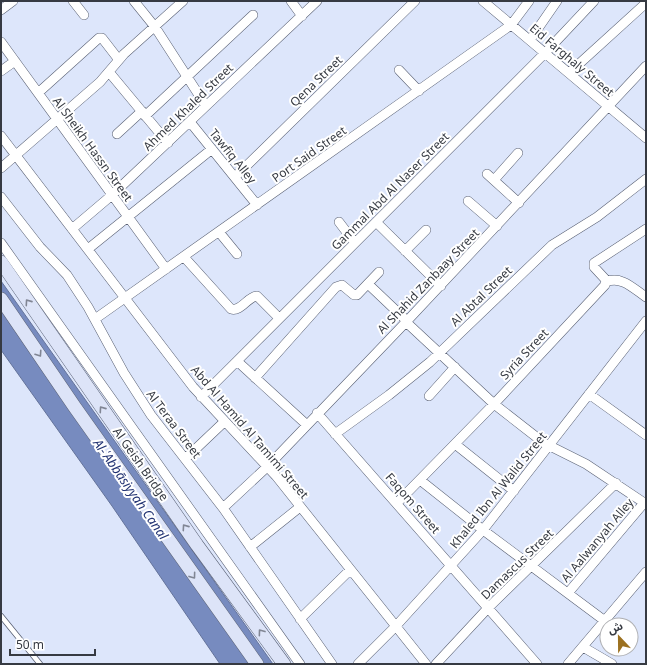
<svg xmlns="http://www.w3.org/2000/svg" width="647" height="665" font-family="'Noto Sans','Noto Sans Arabic',sans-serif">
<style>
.water{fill:#778bbf;stroke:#64739a}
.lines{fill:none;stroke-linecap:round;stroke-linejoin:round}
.lane-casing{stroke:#596073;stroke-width:6}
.street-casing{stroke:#596073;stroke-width:10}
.secondary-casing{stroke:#596073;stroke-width:14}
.lane{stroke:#fff;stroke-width:4.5}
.street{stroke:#fff;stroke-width:9}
.secondary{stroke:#dde4f8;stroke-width:13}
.oneway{stroke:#818694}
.labels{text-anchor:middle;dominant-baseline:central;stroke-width:4;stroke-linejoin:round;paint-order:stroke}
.street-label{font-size:12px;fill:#363a42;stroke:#fff}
.water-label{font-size:13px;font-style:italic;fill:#223373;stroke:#fff}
</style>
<rect width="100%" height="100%" fill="#dde6fb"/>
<path class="water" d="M1,281L273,664H220L112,506L1,350Z"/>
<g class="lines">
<g class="lane-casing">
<path id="lane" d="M1,616L40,664"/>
</g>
<g class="street-casing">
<path id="street" d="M73,1L84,15
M134,1L155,27L206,106
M291,1L302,16
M483,1L646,138
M1,10L13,1
M530,40L557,1
M1,42L166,269
M399,70L419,91
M1,71L15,61
M109,72L168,143
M569,73L646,3
M38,93L99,38H102L119,60
M145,116L253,15
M190,122L257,205
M117,134L142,111
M1,136L193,387L276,476L426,664
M1,168L100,82L124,54L183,1
M487,174L519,203
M235,177L415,1
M494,180L518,153
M1,197L40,247L67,275L88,307L124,373L151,415L223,508L332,664
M468,201L497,226
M339,222L355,243
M376,222L441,286
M72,229L112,195L317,1
M219,232L237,254
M1,243L300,664
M88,249L212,149
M405,251L426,230
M184,257L231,309C241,312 247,297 257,296L279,318
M606,282C621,275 634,289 646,297
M368,284L407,321
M95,319L501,32L511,25L529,1
M406,322L494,404L544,443L586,464L646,504
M237,361L307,425
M255,378L336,287L342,285L354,295H357L379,272
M589,394L646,435
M429,396L455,367
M201,397L545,53L594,1
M317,413L537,664
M335,434L389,395L430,362L552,245L597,217L646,179
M455,444L514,491
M185,459L224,422
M420,480L483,530L605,621
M397,503L494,404L605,285L606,280L594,267V263L646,229
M223,508L267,467L407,321L646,66
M250,547L300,507
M568,593L644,503
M300,619L350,570
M583,647L612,664
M358,664L395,627L483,530L646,321
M436,664L488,608L616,483
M568,664L646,572"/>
</g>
<g class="secondary-casing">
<path id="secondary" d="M1,262L197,545L284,664
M1,299L74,406L257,664"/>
</g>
<use href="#lane" class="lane"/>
<use href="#street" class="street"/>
<use href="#secondary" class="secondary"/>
</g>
<defs><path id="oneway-chevron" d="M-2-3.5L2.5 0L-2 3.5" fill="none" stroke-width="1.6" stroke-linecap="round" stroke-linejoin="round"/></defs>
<g class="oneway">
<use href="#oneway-chevron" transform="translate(28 302) rotate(-125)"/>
<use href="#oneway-chevron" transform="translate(39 354) rotate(56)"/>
<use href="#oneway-chevron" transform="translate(102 409) rotate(-125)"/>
<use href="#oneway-chevron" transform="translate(185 527) rotate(-125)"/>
<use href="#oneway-chevron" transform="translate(193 576) rotate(54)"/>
<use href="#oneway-chevron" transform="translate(261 632) rotate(-126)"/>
</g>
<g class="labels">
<g class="street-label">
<text transform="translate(572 60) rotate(40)">Eid Farghaly Street</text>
<text transform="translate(316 81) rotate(-44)">Qena Street</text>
<text transform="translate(188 107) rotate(-44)">Ahmed Khaled Street</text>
<text transform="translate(93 149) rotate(54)">Al Sheikh Hassn Street</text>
<text transform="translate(309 154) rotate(-35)">Port Said Street</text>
<text transform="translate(233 156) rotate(51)">Tawfiq Alley</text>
<text transform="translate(390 191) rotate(-45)">Gammal Abd Al Naser Street</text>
<text transform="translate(428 281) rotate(-46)">Al Shahid Zanbaay Street</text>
<text transform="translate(481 296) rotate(-44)">Al Abtal Street</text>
<text transform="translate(524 354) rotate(-47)">Syria Street</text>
<text transform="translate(174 424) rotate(53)">Al Teraa Street</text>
<text transform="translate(250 432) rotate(49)">Abd Al Hamid Al Tamimi Street</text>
<text transform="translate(141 464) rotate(55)">Al Geish Bridge</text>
<text transform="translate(498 490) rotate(-51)">Khaled Ibn Al Walid Street</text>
<text transform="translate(413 503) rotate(49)">Faqom Street</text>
<text transform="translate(597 540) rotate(-50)">Al Aalwanyah Alley</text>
<text transform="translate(517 564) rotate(-44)">Damascus Street</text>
</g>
<g class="water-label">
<text transform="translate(131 489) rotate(55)">Al-ʿAbbāsiyyah Canal</text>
</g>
</g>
<rect width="647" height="665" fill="none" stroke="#363a42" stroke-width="4"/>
<g transform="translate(619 637) rotate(338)"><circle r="19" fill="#ffffff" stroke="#afb0b3"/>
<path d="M0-3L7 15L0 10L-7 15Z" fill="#9c7120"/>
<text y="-6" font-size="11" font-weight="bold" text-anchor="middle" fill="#363a42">ش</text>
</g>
<path d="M10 649v6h85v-6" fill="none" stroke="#363a42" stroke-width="2"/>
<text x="16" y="649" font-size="12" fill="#363a42" stroke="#ffffff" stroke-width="3" paint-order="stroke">50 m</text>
</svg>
